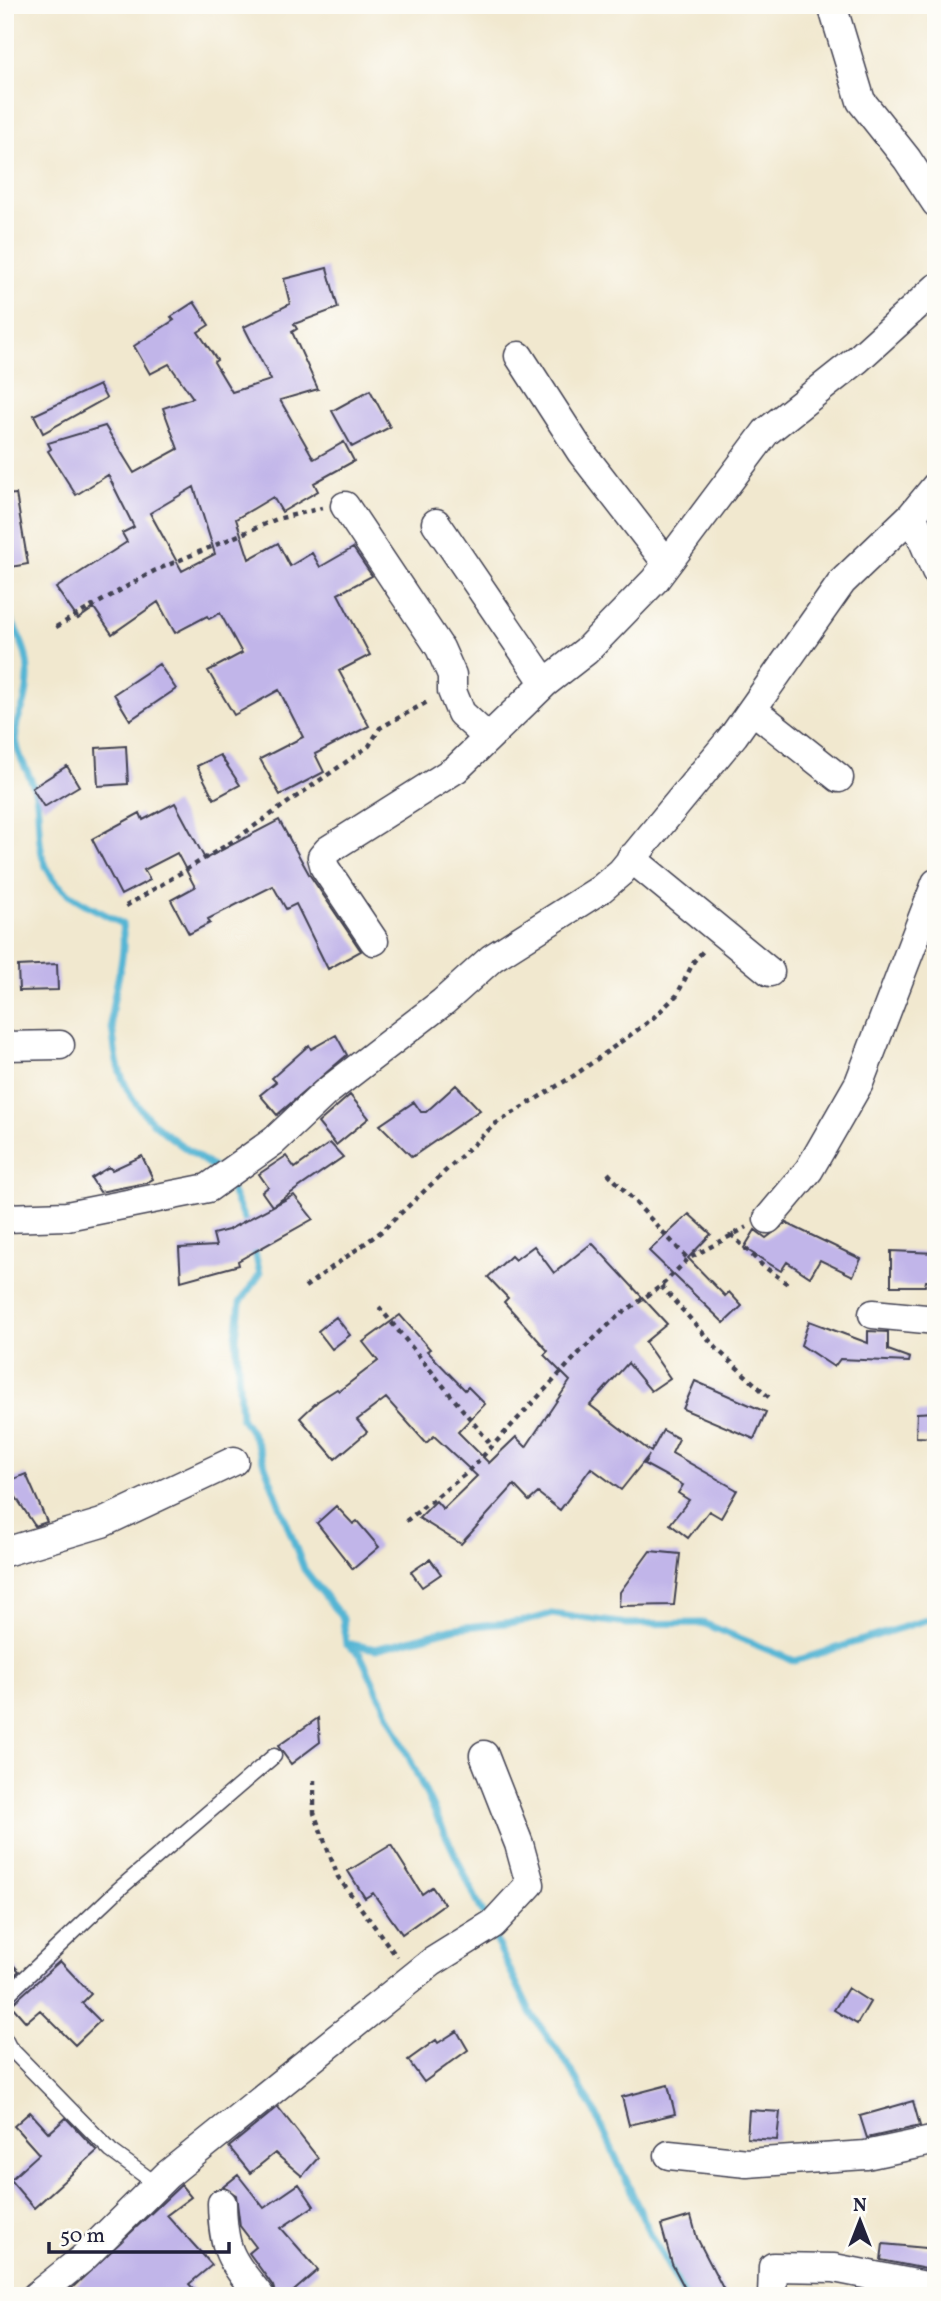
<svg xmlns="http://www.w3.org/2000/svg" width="941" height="2301" font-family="Vollkorn,serif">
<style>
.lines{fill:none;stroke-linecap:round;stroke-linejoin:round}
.stream{stroke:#55b5d4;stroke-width:7}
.building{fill:#c1b5e9;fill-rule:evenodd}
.lane-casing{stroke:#414051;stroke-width:17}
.street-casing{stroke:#414051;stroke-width:31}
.path{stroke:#414051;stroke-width:4.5;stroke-dasharray:5 5;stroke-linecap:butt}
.lane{stroke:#fff;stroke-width:14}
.street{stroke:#fff;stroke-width:28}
</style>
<rect width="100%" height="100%" fill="#fdfcf7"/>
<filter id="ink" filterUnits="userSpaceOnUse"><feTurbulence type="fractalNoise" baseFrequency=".0143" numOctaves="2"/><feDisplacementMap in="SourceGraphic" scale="14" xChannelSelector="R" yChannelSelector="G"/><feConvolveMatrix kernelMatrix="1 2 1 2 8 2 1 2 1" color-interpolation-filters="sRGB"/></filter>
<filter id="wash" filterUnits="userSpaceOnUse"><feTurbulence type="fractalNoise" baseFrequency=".00686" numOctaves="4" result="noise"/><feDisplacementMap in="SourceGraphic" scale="28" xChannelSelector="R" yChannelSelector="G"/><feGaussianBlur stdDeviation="1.57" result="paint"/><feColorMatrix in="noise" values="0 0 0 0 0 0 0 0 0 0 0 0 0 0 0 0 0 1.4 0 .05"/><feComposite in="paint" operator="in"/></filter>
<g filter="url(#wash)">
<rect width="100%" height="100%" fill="#f1e8cf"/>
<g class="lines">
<path class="stream" d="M5,609C23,642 34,661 25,700C23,710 16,719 16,730C14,755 30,771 36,794C40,815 37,838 43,858C54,896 91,905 122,924C127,955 116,980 112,1010C110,1020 113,1032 114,1042C120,1111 168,1135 218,1171
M228,1183L249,1230
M253,1244L260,1274L240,1303L236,1337L241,1417L255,1439L304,1569L343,1619L346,1644L360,1654L487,1922
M350,1644L376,1649L455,1628L526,1621L551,1614L627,1624L703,1623L795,1661L936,1617
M492,1933L532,2015L568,2065L596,2114L651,2235L685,2296"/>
</g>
<g id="blocks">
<path class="building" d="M327,268L338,308L294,324L297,329L292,332L318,389L280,400L314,459L344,442L354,461L314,483L318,491L282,512L273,497L236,519L249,559L278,543L290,566L312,553L320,567L353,548L372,576L338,594L370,655L339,671L369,726L315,754L324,772L280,795L260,759L303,737L279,690L234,715L208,671L242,653L220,613L209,619L207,616L175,633L158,602L112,634L94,608L78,619L56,588L127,542L122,533L134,527L108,475L76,495L48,451L51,449L48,443L105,426L134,473L178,449L163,408L193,398L169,364L150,374L134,346L174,320L171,317L194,302L209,325L198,332L217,360L214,362L232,392L271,380L244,327L290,304L284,279ZM194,487L215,554L182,571L150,513Z
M99,385L106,398L43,433L34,415Z
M370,390L390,427L352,447L332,411Z
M16,494L28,564L5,568V495Z
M159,664L176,689L130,720L114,694Z
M126,746L128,784L98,786L96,748Z
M220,755L240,785L214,799L197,766Z
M67,766L79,786L44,807L32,788Z
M175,803L205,859L279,820L309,874L361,951L328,969L296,904L286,909L273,886L208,919L210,923L189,934L171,900L195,887L177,853L144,870L150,880L121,895L92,839L140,813L143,820Z
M57,964L58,990L19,991L18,966Z
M336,1035L347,1055L277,1115L260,1095L276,1082L272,1078L309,1045L311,1049Z
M456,1085L480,1110L412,1157L380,1125L414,1102L421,1112H426Z
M350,1095L369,1118L336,1145L318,1123Z
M330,1143L343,1157L272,1206L262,1192L268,1187L259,1174L286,1156L295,1168Z
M142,1156L153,1179L146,1183L100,1192L91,1178L109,1167L112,1170Z
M294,1195L313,1219L238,1261L239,1265L181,1281L179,1248L216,1246L213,1234L228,1230Z
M689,1214L711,1234L688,1258L725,1296L729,1292L742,1306L724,1323L649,1251Z
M786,1223L861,1259L853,1276L820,1260L810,1277L787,1262L781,1271L744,1248L755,1230L766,1238Z
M592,1243L667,1324L645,1342L670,1378L651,1391L628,1363L590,1405L651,1452L663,1430L679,1439L672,1453L737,1490L721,1518L709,1511L688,1538L670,1524L689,1500L678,1493L683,1485L644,1464L649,1455L621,1490L591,1468L560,1510L538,1493L529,1501L514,1485L461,1544L419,1518L436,1501L443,1509L477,1476L434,1436L426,1443L386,1398L357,1420L367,1432L335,1459L300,1418L318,1401L337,1389L339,1391L378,1361L363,1342L400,1315L430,1349L427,1351L465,1390L468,1387L485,1404L458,1432L489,1463L516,1437L526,1447L570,1381L544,1355L548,1351L504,1302L508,1298L488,1277L511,1256L515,1260L534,1246L554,1273Z
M891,1251L936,1253V1281H926L925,1286H891Z
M336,1317L350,1335L332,1349L318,1331Z
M809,1321L868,1343V1331L888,1332V1350L910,1358L909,1362L840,1359L834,1367L801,1345Z
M695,1381L766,1412L754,1439L683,1409Z
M936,1412V1438L916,1437L917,1413Z
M26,1474L47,1522L35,1526L6,1482Z
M336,1506L353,1524L357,1521L379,1547L353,1569L317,1523Z
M650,1551L680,1554L674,1605L619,1606L620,1592Z
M430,1559L441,1574L422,1587L411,1572Z
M318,1718L320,1742L291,1764L278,1746Z
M391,1845L422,1894L432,1887L444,1904L402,1934L373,1893L365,1898L348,1871Z
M5,1956L19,1971L5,1984Z
M60,1961L91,1994L82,2003L100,2021L75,2045L40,2010L26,2022L11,2005Z
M848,1988L870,2002L857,2024L834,2010Z
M457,2031L468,2050L424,2082L408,2060L436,2040L438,2043Z
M668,2085L675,2114L629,2125L622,2097Z
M913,2101L920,2126L867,2138L860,2116Z
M278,2107L318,2158L302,2176L275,2153L250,2173L229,2147Z
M749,2110L780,2112L777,2140L747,2138Z
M30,2112L49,2133L66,2118L97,2151L34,2208L10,2180L39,2154L14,2126Z
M238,2175L264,2208L299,2184L314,2206L281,2228L318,2270L288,2296H276L273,2286L249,2253L256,2247L240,2226L236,2195L223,2187Z
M181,2185L191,2197L167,2215L212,2265L189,2284L200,2296H77L71,2289Z
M691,2216L697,2238L727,2296H689L672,2264L661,2225Z
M883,2244L936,2249V2271L881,2260Z"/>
</g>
</g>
<g filter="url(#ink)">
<use href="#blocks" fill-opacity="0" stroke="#414051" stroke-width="2"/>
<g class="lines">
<g class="lane-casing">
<path id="lane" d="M5,1997L118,1890L274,1756
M5,2039L9,2047L111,2151L156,2184"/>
</g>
<g class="street-casing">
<path id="street" d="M832,5L861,101L907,159L936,203
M519,356L581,452L666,562
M345,506L440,648L452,675V691L461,713L488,738
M912,515L936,571
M436,523L545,683
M753,710L839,778
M631,858L770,972
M374,941L325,868L322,857L328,850L456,769L545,683L586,651L655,580L766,432L858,359L936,288
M5,1046L60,1045
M5,1218L67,1216L208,1188L274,1141L325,1093L443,1002L492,958L601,889L621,872L734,735L842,582L912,515L936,486
M768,1219L809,1170L859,1083L936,883
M873,1314L936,1320
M5,1552L102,1523L234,1461
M669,2155L747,2163L866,2155L936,2140
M222,2203C223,2251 230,2259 260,2296
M36,2296L82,2259L167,2175L432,1962L493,1924L530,1884L519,1844L484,1755
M772,2296L773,2267L834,2268L936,2288"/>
</g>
<path class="path" d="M56,627L154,571L277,519L322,508
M126,906L230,843L369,746L380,728L429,701
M608,1173L688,1259
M731,1234L762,1265L789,1285
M661,1286L719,1351L771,1399
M305,1287L382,1231L495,1124L575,1075L651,1020L677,995L694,961L704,950
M379,1307L493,1447
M406,1521L468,1472L581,1351L617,1317L661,1286L688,1259L747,1227
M314,1780V1813L338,1877L397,1957"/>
<use href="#lane" class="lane"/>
<use href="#street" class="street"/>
</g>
</g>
<rect width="941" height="2301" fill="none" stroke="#fdfcf7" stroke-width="28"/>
<g transform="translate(860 2221)" stroke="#fdfcf7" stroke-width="5" paint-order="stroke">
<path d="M0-5L12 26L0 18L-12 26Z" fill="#22223b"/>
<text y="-10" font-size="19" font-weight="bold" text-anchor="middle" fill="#22223b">N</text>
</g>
<path d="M49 2242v10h180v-10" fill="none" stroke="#22223b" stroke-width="3.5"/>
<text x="60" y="2242" font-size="21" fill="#22223b" stroke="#fdfcf7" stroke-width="5" paint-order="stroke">50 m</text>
</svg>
